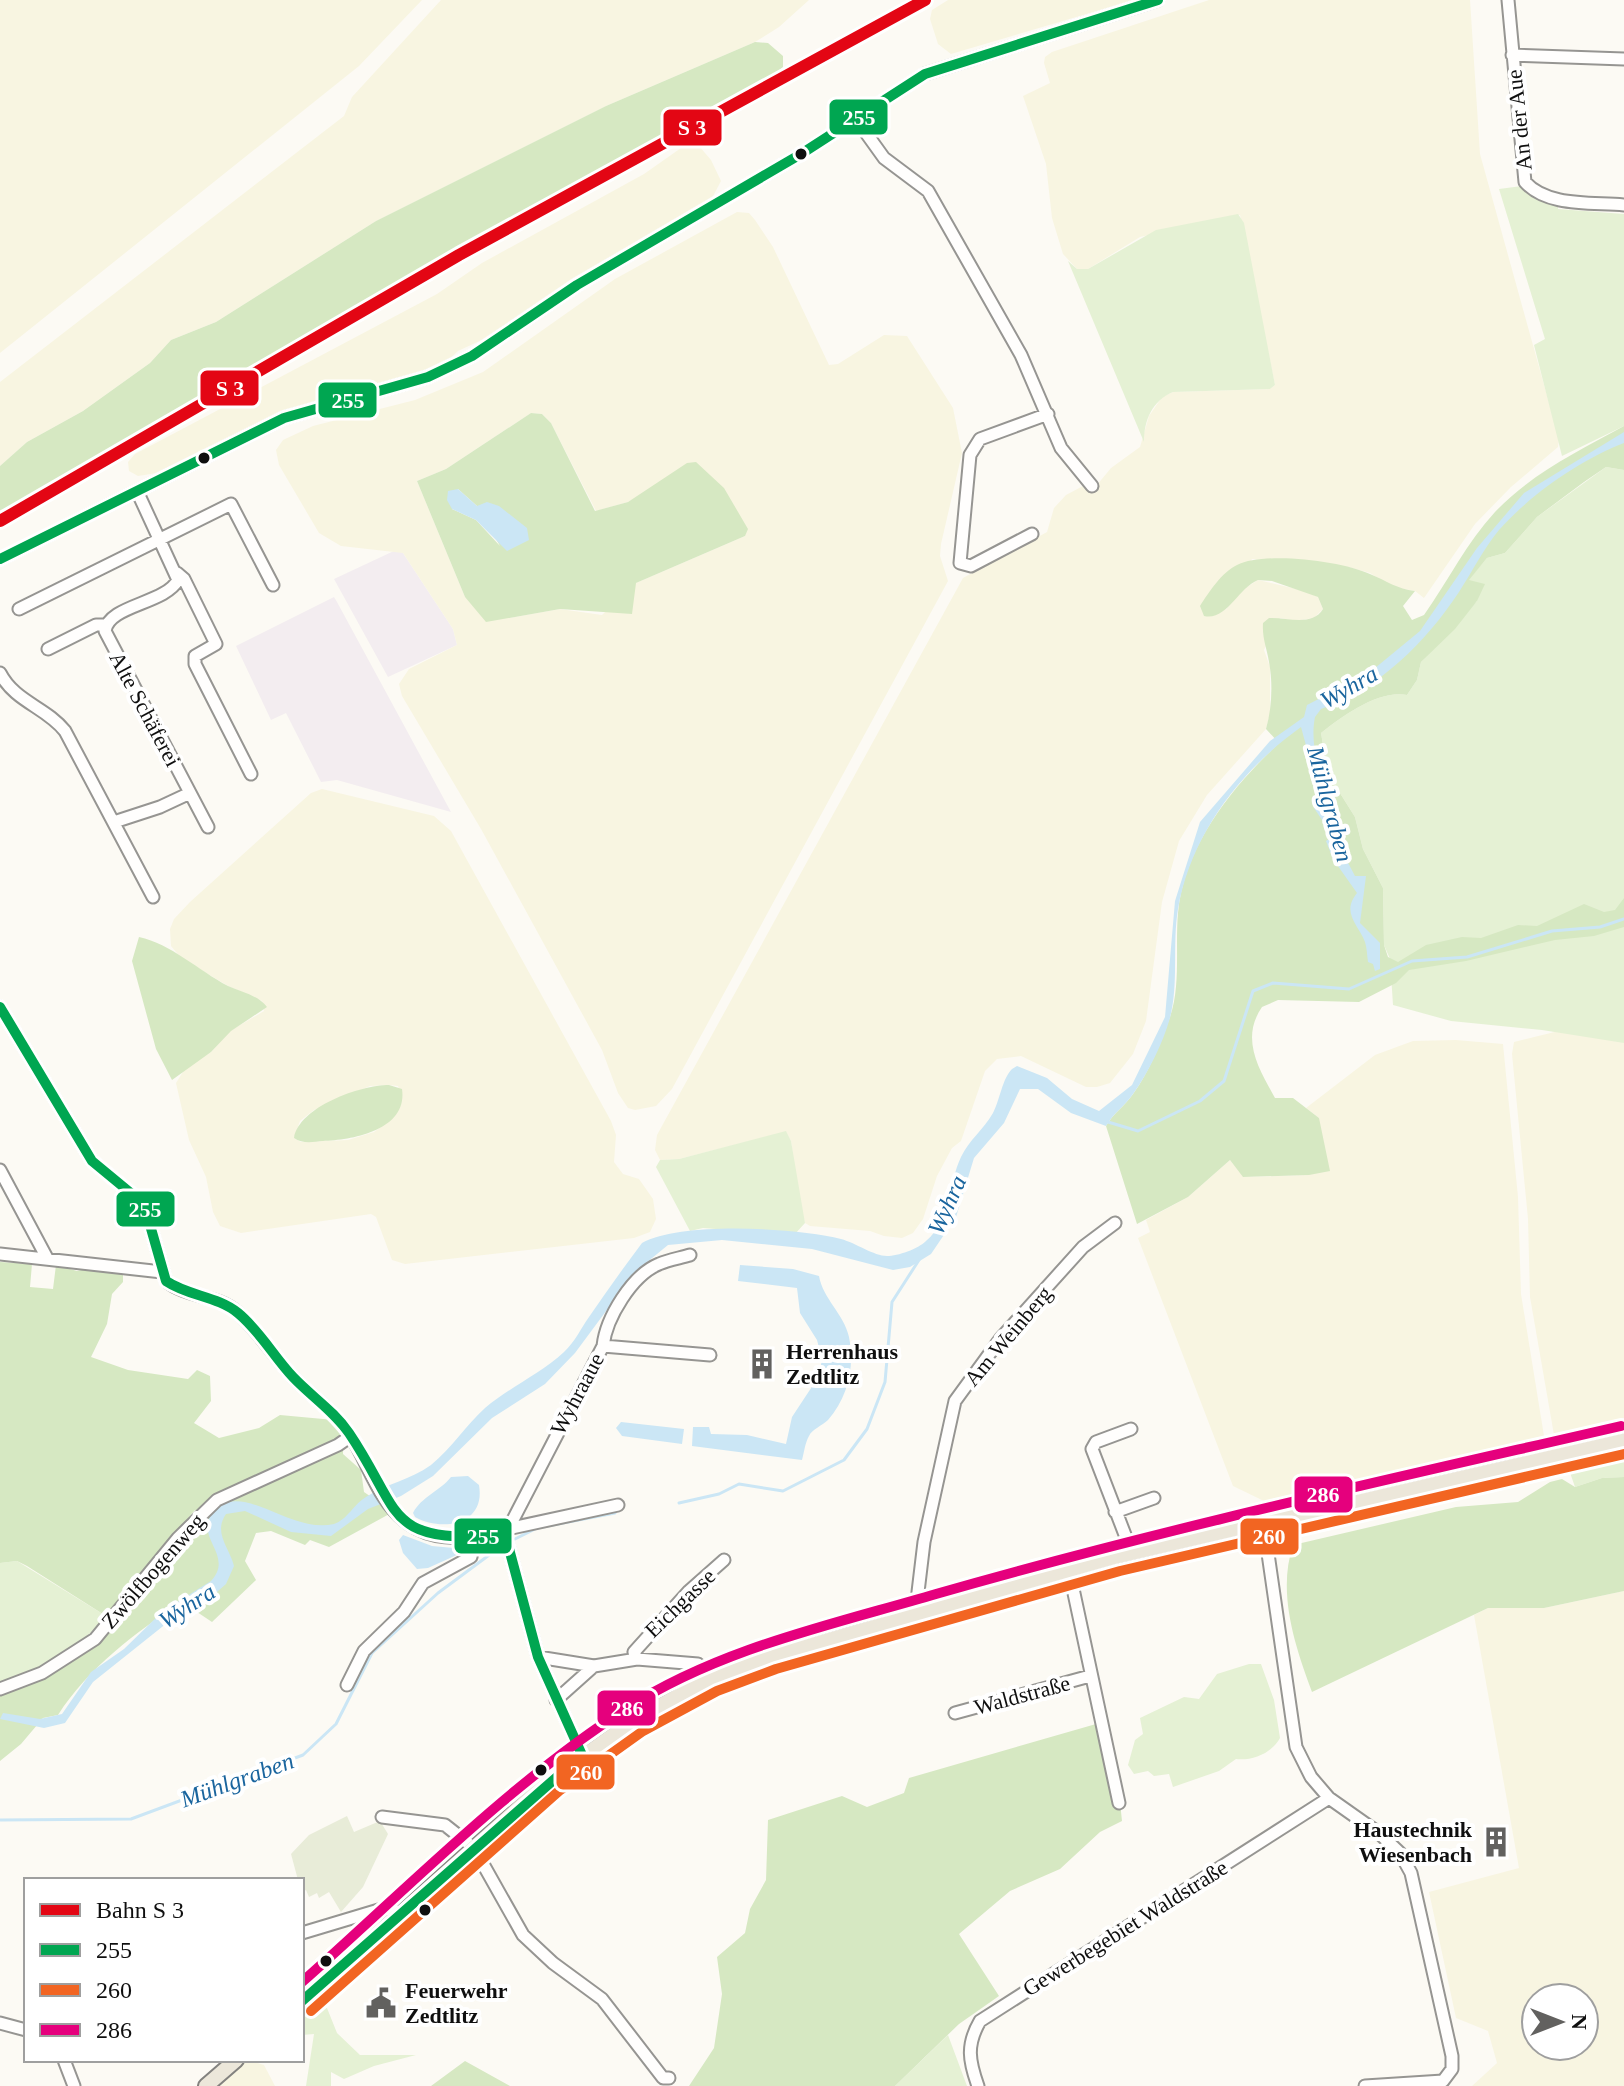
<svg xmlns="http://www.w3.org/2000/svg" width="1624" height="2086" font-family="Georgia,serif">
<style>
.industrial{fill:#f3edf0}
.farmland{fill:#f8f5e1;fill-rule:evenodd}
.green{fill:#e5f1d4}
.forest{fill:#d6e8c2;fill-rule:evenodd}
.cemetery{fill:#e8ecd8}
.water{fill:#cbe6f5}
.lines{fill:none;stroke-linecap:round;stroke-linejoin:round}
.stream{stroke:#cbe6f5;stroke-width:3}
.minor-casing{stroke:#969592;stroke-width:15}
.major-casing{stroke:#83827f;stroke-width:18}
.minor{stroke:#fffefd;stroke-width:11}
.major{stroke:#ece7da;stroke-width:14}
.bus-1-casing{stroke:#fff;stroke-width:16}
.bus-2-casing{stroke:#fff;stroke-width:16}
.bus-3-casing{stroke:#fff;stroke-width:16}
.bus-1{stroke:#00a651;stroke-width:10}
.bus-2{stroke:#f26522;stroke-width:10}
.bus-3{stroke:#e5007d;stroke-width:10}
.rail-1-casing{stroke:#fff;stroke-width:18}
.rail-1{stroke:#e30614;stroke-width:12}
.bus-dot{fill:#0f0f0f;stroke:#fff;stroke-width:3}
.labels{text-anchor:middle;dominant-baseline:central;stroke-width:8;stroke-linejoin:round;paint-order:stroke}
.street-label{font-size:22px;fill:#0f0f0f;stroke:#fff}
.poi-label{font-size:22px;font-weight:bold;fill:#0f0f0f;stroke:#fff;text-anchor:start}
.water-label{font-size:24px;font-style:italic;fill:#1a659e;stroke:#fff}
.line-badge{stroke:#fff;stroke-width:3}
.badge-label{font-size:22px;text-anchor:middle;font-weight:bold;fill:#fff}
</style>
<rect width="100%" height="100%" fill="#fcfaf4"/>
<path class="industrial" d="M396,550L403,553L453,629L457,645L388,677L334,579Z
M334,597L337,602L451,812L337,780L321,782L286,713L271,720L236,646Z"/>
<path class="farmland" d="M0,0H422L359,66L0,353Z
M441,0H809L779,27L755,42L606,106L376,221L216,322L171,340L150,363L83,411L27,442L0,466V382L344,116L352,97Z
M948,0H1134L951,54L938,44L930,19L932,10Z
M1209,0H1470L1480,154L1559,439L1558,447L1511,487L1475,524L1424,598L1415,591L1391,587L1370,573L1348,567L1252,559L1225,611L1239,592L1258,580L1305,591L1318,597L1323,609L1314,618L1295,621L1280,618L1264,650L1270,667V714L1266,729L1207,795L1179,841L1162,902L1146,1021L1133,1054L1110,1083L1097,1087H1086L1021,1056L997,1059L985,1071L961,1141L952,1148L937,1176L923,1219L913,1233L902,1238L884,1236L870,1231L810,1226L805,1223L798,1195L791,1141L786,1132L679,1159L660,1160L655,1150L657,1135L963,578L1047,532L1054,508L1066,495L1083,486L1092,491L1111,468L1140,447L1149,416L1162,397L1173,392L1270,389L1275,385L1240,215L1140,237L1088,269H1077L1063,254L1052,218L1046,164L1023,96L1050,83L1044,63L1045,57L1052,52Z
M699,146L711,160L721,181L710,202L579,276L501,331L458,351L441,367L292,409L157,473L138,476L129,471L128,462L135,454L437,294L482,263L644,174L681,148Z
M737,212L749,213L755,220L773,247L829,365L838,364L884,335L907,336L953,408L962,453L941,544L940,556L948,581L672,1089L656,1106L635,1110L628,1108L618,1093L602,1050L481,829L402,696L399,684L409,669L457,645L453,629L403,553L341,546L319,533L279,465L276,450L283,440L313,426L415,400L483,372L615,279ZM531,413L542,414L551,423L596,511L628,502L654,488L745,536L636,583L602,615L560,609L509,618L465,597L417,481L446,469Z
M322,789L434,816L451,831L611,1121L616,1135L614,1162L623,1174L639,1179L653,1199L656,1219L650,1232L634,1238L405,1264L392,1260L376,1217L371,1214L241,1233L220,1226L213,1212L206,1177L189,1140L176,1083L186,1067L211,1052L230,1031L264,1011L262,1001L228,986L181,958L171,946L170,929L174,919L190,902L311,793ZM389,1085L398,1086L402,1097L389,1121L374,1132L348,1140L301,1142L294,1138L300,1121L314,1110L370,1086Z
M1624,1015V1418L1554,1435L1530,1297L1528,1219L1512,1054L1514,1042Z
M1456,1040L1503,1044L1518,1197L1521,1294L1544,1436L1264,1501L1233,1486L1138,1238L1150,1232L1146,1220L1188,1197L1230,1160L1244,1177L1309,1175L1319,1118L1306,1108L1375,1055L1413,1041Z
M1624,1591V2086H1472L1497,2063L1488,2031L1456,2018L1429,1892L1519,1868L1474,1615L1488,1608H1544ZM1536,1998H1584V2046H1536Z
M247,2060L264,2065L275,2086H218Z"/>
<path class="green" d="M1522,186L1531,196L1558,204V209L1624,214V426L1562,456L1534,345L1545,339L1499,189Z
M1238,214L1244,223L1275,385L1270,389L1173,392C1152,401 1144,420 1144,442L1068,261L1077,269H1088L1156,230Z
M1606,467L1624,470V1043L1542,1030L1451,1021L1393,1005L1390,959L1384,945L1383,888L1363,849L1355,817L1328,774L1321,733C1343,716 1378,690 1407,695L1417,680L1421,662L1477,601L1468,580L1487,558L1505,553L1537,517Z
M786,1131L791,1141L805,1223L794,1235L703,1228L690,1231L656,1167L660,1160L679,1159Z
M1624,1447V1477L1602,1478L1575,1487L1567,1464L1570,1460Z
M17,1561L106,1616C79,1649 42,1673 0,1683V1563Z
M1249,1664H1261L1274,1700L1280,1738C1272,1753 1252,1761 1236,1759L1219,1771L1173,1787L1169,1774L1154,1776L1148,1771L1134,1774L1128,1765L1135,1740L1143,1734L1140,1718L1184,1697L1199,1699L1217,1674Z
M315,2003H325L337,2033L360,2055H416L374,2066L344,2079L331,2072V2086H306L314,2034L302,2035V2012Z
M948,2035L967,2086H895Z"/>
<path class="forest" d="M755,42L768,43L783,56V67L775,74L387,288L0,512V466L27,442L83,411L150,363L171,340L216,322L376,221L606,106Z
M531,413L542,414L551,423L595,511L628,502L687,463L696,462L724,488L748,529L745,536L636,583L632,614L560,609L486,622L465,597L417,481L446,469ZM458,489L477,506L500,546L476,520L452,509Z
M1624,426V470L1606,467L1584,482L1537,517L1505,553L1487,558L1469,580L1485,584L1477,601L1455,629L1421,662L1417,680L1407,695C1378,690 1343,716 1321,733L1328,774L1355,817L1363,849L1383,888L1384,945L1388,957L1398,962L1426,945L1462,937L1481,938L1518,925L1537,926L1584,904L1604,912L1615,910L1624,898V927L1594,936L1555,940L1466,961L1409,970L1396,983L1359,1002L1278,1000L1262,1007C1240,1039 1259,1069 1275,1098H1293L1319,1118L1330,1171L1309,1175L1243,1177L1230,1160L1188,1197L1137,1224L1106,1126C1114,1112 1124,1107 1133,1094C1149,1072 1161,1043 1170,1017C1181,985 1175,946 1178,913C1184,846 1232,787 1279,743L1266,729C1272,708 1273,683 1269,662C1267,648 1262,639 1263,623L1269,618C1287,617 1312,627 1323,609L1318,597L1272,581L1258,580C1238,588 1227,621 1204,616L1200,606C1209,592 1222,572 1237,565C1265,551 1342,561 1370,574C1387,581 1397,589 1415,591L1403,606L1412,620L1424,615C1448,581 1467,542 1495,512C1531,474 1578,451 1624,426Z
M139,937C171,944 198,970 228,986C241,992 258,995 267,1007L231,1031L211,1052L172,1080L156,1049L132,961Z
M389,1085L402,1089C408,1130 353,1140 323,1141C313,1142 302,1144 294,1138C299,1107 360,1085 389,1085Z
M0,1262L32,1264L30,1287L53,1289L56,1265L77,1271L94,1267L123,1273V1282L112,1294L107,1324L91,1357L128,1370L188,1379L197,1370L210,1376L211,1401L194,1423L219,1438L259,1428L280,1415L334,1420L343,1440V1454L361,1470L364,1492L393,1512L329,1547L310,1540L305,1545L271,1531L256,1533L245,1561L256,1580L212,1622L182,1602C136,1632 88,1668 58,1715L43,1718L21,1744L0,1761V1694L46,1677L94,1648L207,1517L195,1510L106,1616L27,1566L17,1561L0,1563Z
M1624,1477V1591L1544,1608H1488L1312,1692C1295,1646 1277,1593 1293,1545L1456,1507L1518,1502L1550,1482L1562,1479L1575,1487L1602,1478Z
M1096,1724L1119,1793L1122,1821L1100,1832L1060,1869L1010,1891L959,1934L999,1996L959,2024L895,2086H689L714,2048L722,1994L717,1957L745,1933L750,1909L766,1880L768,1820L842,1796L867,1807L904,1793L909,1778Z
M465,2061L510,2086H431Z"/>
<path class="cemetery" d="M347,1816L354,1832L380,1821L388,1834L363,1887L341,1912L329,1892L319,1898L317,1893L309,1897L306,1890L302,1892V1880H298L291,1854L309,1835Z"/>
<path class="water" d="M1624,432V443C1580,460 1531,494 1499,530C1484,548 1472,572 1459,592C1426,642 1379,689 1321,709L1315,717C1306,762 1339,806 1339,853L1346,859L1355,876H1366L1360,923L1380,943V969L1375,971L1373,964L1368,962C1367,956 1367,948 1365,942C1358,924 1341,913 1357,893L1333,859L1326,841L1333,836L1314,808L1319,793L1301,727C1241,770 1191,834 1178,909C1172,945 1179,982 1170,1018C1163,1043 1148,1073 1133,1094C1124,1107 1114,1112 1106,1126L1071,1113L1038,1089H1020L1004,1123L974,1158L956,1217L931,1254L910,1267L893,1270L812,1249L722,1240L668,1245L635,1272L575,1353L545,1384L492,1418L433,1476L401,1496L368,1509L331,1536L291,1532L245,1511L226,1514C213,1533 229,1547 234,1566L226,1584L209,1599L182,1611L93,1682L65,1723L44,1728L0,1719L3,1713L40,1719L62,1714L91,1672L124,1649L163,1611L211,1581C237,1553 186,1534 219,1507C246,1485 293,1534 334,1524C347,1520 354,1504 366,1497C386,1484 410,1480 431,1465C452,1448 466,1425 485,1408C510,1387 540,1374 564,1352C575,1342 581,1328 589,1317C606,1292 624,1267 642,1243C682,1221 797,1228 841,1239C856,1243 874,1256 887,1256C898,1256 918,1249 926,1241C951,1220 948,1184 961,1157C969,1140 984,1129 993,1113C1000,1100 1002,1079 1012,1069L1017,1066L1047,1078L1072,1099L1099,1111L1132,1085L1165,1017L1175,901L1200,822L1270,741L1304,717L1307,705L1369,673L1420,631L1477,548L1524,493Z
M458,489L477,506L487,502L499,506L527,528L529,540L507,551L476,520L452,509L447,500L448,491Z
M740,1265L793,1269L819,1276C823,1299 844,1314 849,1337C855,1367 848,1397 828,1420C822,1426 812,1429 809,1436C805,1443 804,1453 802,1460L692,1446L693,1427H709L711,1434L747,1435L786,1444L792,1417L819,1376L822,1359L817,1340L800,1313L797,1288L738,1281Z
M621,1422L684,1429L682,1444L622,1436L616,1428Z
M468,1476L479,1485C486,1525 442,1532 415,1517L413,1513C421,1497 440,1491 451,1477Z
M403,1535L432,1546L454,1548L459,1554L428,1568L417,1569L403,1553L399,1540Z"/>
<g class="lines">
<path class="stream" d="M1338,843L1342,859
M1108,1122L1138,1131L1200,1101L1224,1081L1253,991L1273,983L1349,989L1412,961L1467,957L1552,931L1600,927L1624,919
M679,1503L719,1494L739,1484L783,1491L844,1460L867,1429L885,1382L892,1302L919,1260
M511,1541L537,1528L615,1513
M0,1820L131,1819L303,1755L336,1724L372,1653L438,1593L504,1544"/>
<g class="minor-casing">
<path id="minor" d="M1508,0L1525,182C1547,207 1592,202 1624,205
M1512,55L1624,59
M856,119L884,158L928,191L1021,355L1061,448L1092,486
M137,491L178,580C165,604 108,605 105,631L208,827
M1032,534L971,566L960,563L970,455L980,439L1048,414
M0,559L284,418L428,377L472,356L577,285L801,154L925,74L1158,0
M177,573L184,579L216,644L195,656V664L251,774
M19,609L231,504L273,585
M48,649L96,625H106
M0,673C15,702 46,707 65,731L153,897
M114,822L160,807L190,793
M0,1007L92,1161L144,1204L166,1281C187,1298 216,1294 237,1312C259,1331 273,1356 293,1377C312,1397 333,1410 349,1433C369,1463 378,1503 409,1524C436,1543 468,1537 498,1536L508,1545L538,1657L582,1755
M0,1170L47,1258
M0,1254L162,1272
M603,1346C606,1318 632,1275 659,1264C668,1260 680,1258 690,1255
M1131,1429L1096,1442L1092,1449L1132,1553
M1115,1512L1154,1498
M1264,1526L1296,1747L1311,1777L1329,1798L1380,1834L1400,1853L1411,1873L1452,2056V2069L1443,2081L1365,2086
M507,1529L618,1505
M503,1539L603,1346L710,1355
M1069,1570L1119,1803
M922,1612L918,1592L924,1542L955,1401L1001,1338L1083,1247L1115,1223
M538,1657L594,1666L637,1659
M711,1678L698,1664L637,1659L634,1652L689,1591L724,1560
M347,1685L364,1651L404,1612L423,1583L471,1557L474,1538
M0,1689L42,1673L95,1639L178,1538L217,1500L338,1445L351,1436
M556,1700L594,1666
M955,1713L1090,1676
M382,1817L445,1825L474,1848L523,1935L553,1963L602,1999L663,2078H669
M302,1933L382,1909L394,1910L399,1915
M0,2023L26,2030
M64,2060L74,2086
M978,2086C969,2061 966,2045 980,2021L1329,1798"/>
</g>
<g class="major-casing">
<path id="major" d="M302,2001L550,1780L636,1719L711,1678L772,1656L1116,1557L1624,1440
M206,2086L236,2060"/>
</g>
<use href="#minor" class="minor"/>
<use href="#major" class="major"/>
<g class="bus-1-casing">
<path id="bus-1" d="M0,559L284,418L428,377L472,356L577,285L801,154L925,74L1158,0
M0,1007L92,1161L144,1204L166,1281C188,1296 217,1296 238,1313C260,1331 274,1357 293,1377C312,1397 334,1411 349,1433C403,1513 383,1542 498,1536L508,1545L538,1657L582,1755
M302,2001L582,1755"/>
</g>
<g class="bus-2-casing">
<path id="bus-2" d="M311,2011L559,1791L643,1731L717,1691L776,1669L1120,1571L1624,1454"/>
</g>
<g class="bus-3-casing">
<path id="bus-3" d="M302,1982C407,1889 509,1784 627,1708C721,1648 831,1625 936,1594C1162,1529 1391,1479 1621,1426"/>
</g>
<use href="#bus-1" class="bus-1"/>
<use href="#bus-2" class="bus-2"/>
<use href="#bus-3" class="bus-3"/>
<g class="rail-1-casing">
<path id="rail-1" d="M0,521L459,255L925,0"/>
</g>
<use href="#rail-1" class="rail-1"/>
</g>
<defs>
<g id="building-bare" transform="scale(2.4)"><path d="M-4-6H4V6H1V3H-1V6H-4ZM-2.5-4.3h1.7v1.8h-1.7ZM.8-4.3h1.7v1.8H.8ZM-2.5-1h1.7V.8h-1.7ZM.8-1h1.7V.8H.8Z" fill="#62615f" stroke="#fff" stroke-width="2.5" paint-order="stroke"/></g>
<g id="civic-bare" transform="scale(2.4)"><path d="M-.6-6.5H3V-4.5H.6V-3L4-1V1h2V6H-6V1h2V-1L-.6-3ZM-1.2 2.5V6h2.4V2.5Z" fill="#62615f" stroke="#fff" stroke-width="2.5" paint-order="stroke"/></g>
</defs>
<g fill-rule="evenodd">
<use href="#building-bare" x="762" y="1364"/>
<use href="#building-bare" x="1496" y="1842"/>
<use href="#civic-bare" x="381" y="2003"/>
</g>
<g class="bus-dot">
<circle cx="801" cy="154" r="7"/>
<circle cx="204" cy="458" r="7"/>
<circle cx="541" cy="1770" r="7"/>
<circle cx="425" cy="1910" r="7"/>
<circle cx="326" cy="1961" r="7"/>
</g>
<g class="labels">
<g class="street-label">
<text transform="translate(1519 120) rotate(-96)">An der Aue</text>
<text transform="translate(145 709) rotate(62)">Alte Schäferei</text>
<text transform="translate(1008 1336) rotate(-50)">Am Weinberg</text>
<text transform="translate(577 1394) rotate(-62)">Wyhraaue</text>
<text transform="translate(153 1571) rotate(-49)">Zwölfbogenweg</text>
<text transform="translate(680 1603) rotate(-44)">Eichgasse</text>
<text transform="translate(1022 1695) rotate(-15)">Waldstraße</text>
<text transform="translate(1125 1928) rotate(-32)">Gewerbegebiet Waldstraße</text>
</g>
<g class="poi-label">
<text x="786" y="1351">Herrenhaus<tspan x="786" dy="25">Zedtlitz</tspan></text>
<text x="1472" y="1829" text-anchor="end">Haustechnik<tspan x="1472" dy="25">Wiesenbach</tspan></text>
<text x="405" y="1990">Feuerwehr<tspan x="405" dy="25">Zedtlitz</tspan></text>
</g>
<g class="water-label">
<text transform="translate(1349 687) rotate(-30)">Wyhra</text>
<text transform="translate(1330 804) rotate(75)">Mühlgraben</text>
<text transform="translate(947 1205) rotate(-66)">Wyhra</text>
<text transform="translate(187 1606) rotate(-33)">Wyhra</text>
<text transform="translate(237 1780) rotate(-20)">Mühlgraben</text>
</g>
</g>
<g class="line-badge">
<rect x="828" y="98" width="61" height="38" rx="8" fill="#00a651"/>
<rect x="662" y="108" width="61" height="39" rx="8" fill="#e30614"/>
<rect x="199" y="369" width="61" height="38" rx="8" fill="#e30614"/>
<rect x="317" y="381" width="61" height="38" rx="8" fill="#00a651"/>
<rect x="115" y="1190" width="61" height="38" rx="8" fill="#00a651"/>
<rect x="1293" y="1475" width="61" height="39" rx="8" fill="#e5007d"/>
<rect x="453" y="1517" width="60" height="38" rx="8" fill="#00a651"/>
<rect x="1239" y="1517" width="61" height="39" rx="8" fill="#f26522"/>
<rect x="596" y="1689" width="61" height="38" rx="8" fill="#e5007d"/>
<rect x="555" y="1753" width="61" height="38" rx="8" fill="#f26522"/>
</g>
<g class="badge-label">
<text x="859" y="125">255</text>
<text x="692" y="135">S 3</text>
<text x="230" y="396">S 3</text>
<text x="348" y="408">255</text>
<text x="145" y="1217">255</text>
<text x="1323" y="1502">286</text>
<text x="483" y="1544">255</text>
<text x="1269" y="1544">260</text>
<text x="627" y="1716">286</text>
<text x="586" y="1780">260</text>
</g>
<rect x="24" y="1878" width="280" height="184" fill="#ffffff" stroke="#9f9f9f" stroke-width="2"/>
<rect x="40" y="1904" width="40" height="12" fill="#e30614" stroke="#9f9f9f" stroke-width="2"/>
<text x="96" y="1918" font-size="24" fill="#0f0f0f">Bahn S 3</text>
<rect x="40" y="1944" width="40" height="12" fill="#00a651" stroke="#9f9f9f" stroke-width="2"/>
<text x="96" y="1958" font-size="24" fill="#0f0f0f">255</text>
<rect x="40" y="1984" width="40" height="12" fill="#f26522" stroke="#9f9f9f" stroke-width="2"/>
<text x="96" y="1998" font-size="24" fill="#0f0f0f">260</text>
<rect x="40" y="2024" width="40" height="12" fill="#e5007d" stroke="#9f9f9f" stroke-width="2"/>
<text x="96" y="2038" font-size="24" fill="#0f0f0f">286</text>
<g transform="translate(1560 2022) rotate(90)"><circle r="38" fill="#ffffff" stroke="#9f9f9f" stroke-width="2"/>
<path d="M0-6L14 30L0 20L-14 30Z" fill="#62615f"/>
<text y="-12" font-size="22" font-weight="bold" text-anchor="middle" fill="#0f0f0f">N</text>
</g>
</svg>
